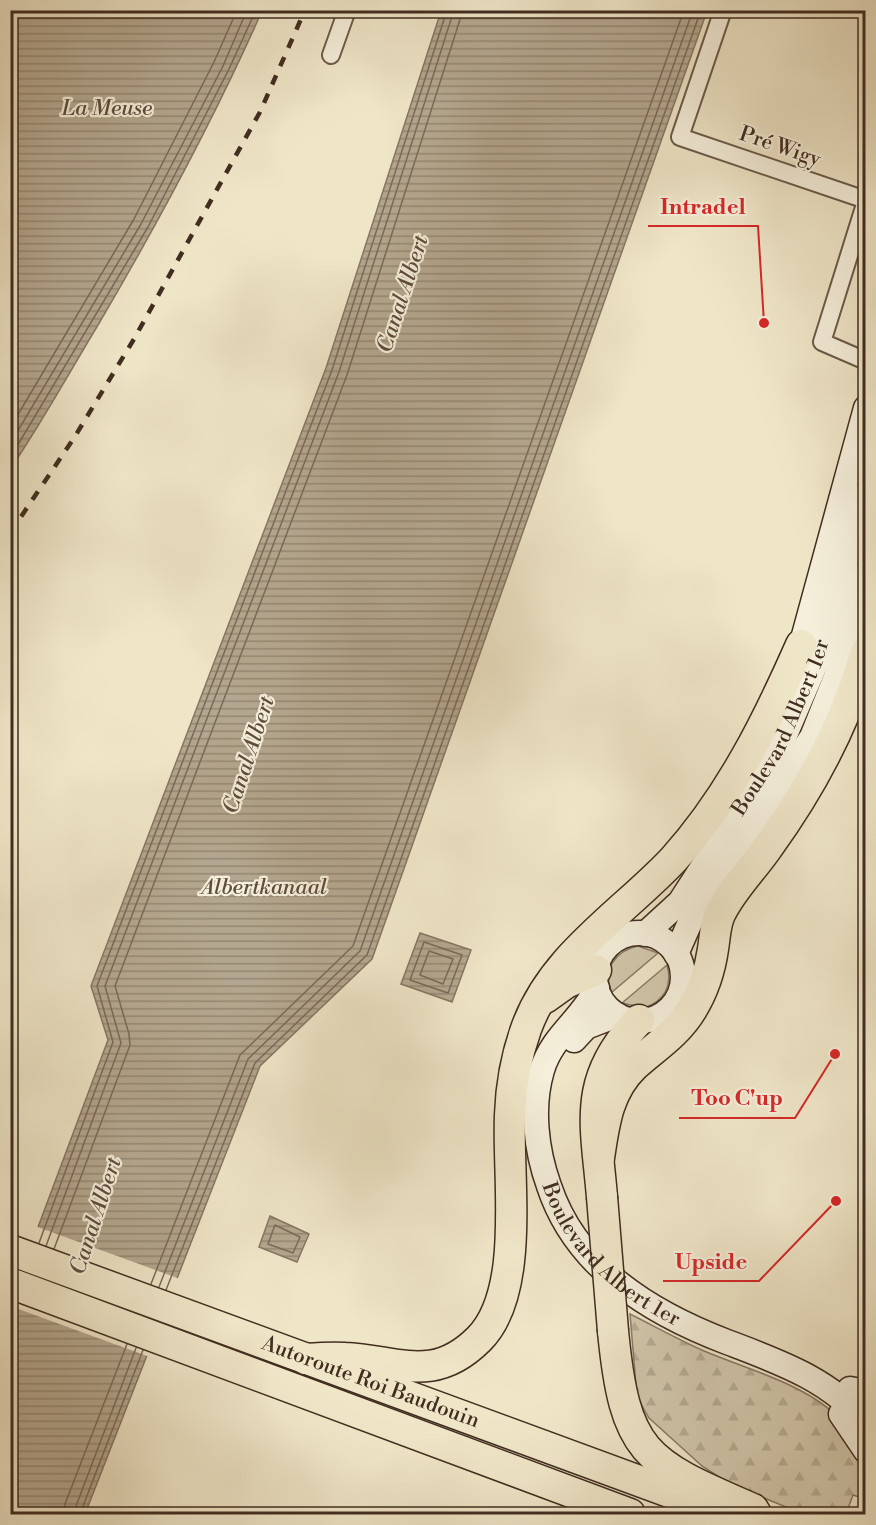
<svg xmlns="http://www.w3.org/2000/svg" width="876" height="1525" font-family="'Libre Bodoni',serif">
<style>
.green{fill:#d1c7ab;stroke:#897a66;stroke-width:1.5}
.forest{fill:url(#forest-firs);stroke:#897a66;stroke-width:1.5}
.water{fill:url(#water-rules);stroke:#867663;stroke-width:1.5}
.pier{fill:#efe6c8}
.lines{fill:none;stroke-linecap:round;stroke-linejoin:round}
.shore{stroke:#7a6a58;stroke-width:1.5}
.street-casing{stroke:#6c5b4a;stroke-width:20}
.secondary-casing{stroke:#412d20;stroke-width:27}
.highway-casing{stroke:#412d20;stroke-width:33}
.street{stroke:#f5efdb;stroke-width:16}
.secondary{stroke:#f5efdb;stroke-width:24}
.highway{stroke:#efe6c8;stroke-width:30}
.rail{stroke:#412d20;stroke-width:4.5;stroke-dasharray:10 10;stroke-linecap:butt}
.highway-bridge-casing{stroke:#412d20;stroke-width:33;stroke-linecap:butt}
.highway-bridge{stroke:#efe6c8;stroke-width:30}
.labels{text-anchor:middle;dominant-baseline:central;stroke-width:4.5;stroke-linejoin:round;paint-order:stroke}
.street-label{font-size:21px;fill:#412d20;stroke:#f5efdb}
.water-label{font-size:22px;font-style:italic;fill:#5e4c3c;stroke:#f5efdb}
.leader{fill:none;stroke:#d62828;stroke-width:2}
.callout-dot{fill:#d62828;stroke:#f5efdb;stroke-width:2}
.callout-label{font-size:22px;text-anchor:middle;font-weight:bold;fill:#d62828;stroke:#f5efdb;stroke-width:4.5;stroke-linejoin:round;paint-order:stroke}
</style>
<defs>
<pattern id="forest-firs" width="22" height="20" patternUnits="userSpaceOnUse" patternTransform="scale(1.5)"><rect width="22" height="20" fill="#d1c7ab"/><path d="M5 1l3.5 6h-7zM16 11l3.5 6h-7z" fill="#b5ab93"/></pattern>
<pattern id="water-rules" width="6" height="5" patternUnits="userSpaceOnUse" patternTransform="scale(1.5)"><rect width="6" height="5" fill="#b4a78f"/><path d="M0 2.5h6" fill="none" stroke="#948874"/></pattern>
</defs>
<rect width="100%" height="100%" fill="#efe6c8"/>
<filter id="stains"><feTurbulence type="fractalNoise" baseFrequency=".00333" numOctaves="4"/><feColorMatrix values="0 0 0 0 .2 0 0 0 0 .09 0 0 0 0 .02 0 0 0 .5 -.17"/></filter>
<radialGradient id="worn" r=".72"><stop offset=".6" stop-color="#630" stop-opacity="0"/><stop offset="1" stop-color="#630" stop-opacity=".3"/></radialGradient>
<path class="green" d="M638,946L658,953L612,992C602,970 615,951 638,946Z
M667,965C673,986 664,1001 644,1008L622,1003Z"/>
<path class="forest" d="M630,1314C654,1326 679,1340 704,1351C776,1381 875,1400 865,1499L853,1495L847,1511L855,1514H803L730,1484L702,1466L649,1418L637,1397Z"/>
<path class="water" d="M11,10L262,11C214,119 158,223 98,325C69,373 42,422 11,468Z
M441,11H707L372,959L260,1066L85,1514H11L10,1302L108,1040L91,986L326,368Z
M420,933L471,950L452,1002L401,984Z
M270,1216L309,1234L297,1262L259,1247Z"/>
<path class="pier" d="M35,1226L180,1279L150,1357L10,1306V1293Z"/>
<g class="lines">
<path class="shore" d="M10,428L134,219L214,62L237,10
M10,444L141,224L223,66L247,10
M10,458L148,227L229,69L256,10
M424,942L462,955L448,993L410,980Z
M429,951L453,959L443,984L420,975Z
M275,1225L300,1237L293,1253L268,1244Z
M39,1243L113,1042L97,986L332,370L447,10
M46,1246L121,1043L105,986L339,372L454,10
M54,1249L130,1045L129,1034L115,986L347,375L463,10
M151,1284L240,1055L353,946L684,10
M159,1287L248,1059L360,951L693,10
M166,1290L255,1063L367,955L701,10
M64,1514L65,1504L127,1344
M73,1514L136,1348
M80,1514L143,1350"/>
<g class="street-casing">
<path id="street" d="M723,10L680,137L866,200
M331,55L347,10
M866,201L822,342L866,361"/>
</g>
<g class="secondary-casing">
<g id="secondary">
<path d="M797,661L866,408"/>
<circle cx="639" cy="977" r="44"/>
<path id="s1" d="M645,934L680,902L779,749L816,663L866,494"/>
<path d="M676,954L695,911L812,737L836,677L866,574"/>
<path id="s2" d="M597,988C582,1019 552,1036 542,1070C531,1107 536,1150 549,1186C576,1268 651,1313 727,1342C777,1361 832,1380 866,1424"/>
<path d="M574,1040L586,1027L617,1015"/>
<path d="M850,1389L866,1392"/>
<path d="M841,1414L866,1451"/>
</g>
</g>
<g class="highway-casing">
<g id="highway">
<path d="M545,998L566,983L596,970"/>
<path d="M599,1158C604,1124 608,1091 634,1066C655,1047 677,1034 692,1009C703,991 710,970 713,949C715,937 715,925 720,914C732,889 753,869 768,847C810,789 846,722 866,652"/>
<path d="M602,1197C596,1124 581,1080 639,1020"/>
<path id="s3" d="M10,1250L729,1514"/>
<path d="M10,1283L630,1514"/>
<path d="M613,1331C625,1455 645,1462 753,1509L756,1514"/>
<path d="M306,1359C319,1358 332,1357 345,1358C397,1360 433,1385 479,1339C526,1292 507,1178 510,1115C511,1086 516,1057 526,1029C552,956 622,914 673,860C730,797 767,722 801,645"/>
</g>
</g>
<use href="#street" class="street"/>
<use href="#secondary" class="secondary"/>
<use href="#highway" class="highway"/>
<path class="rail" d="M10,533L74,438L134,339L260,112L305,10"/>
<g class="highway-bridge-casing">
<path id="highway-bridge" d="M602,1197L613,1331"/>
</g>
<use href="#highway-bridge" class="highway-bridge"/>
</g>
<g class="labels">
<g class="street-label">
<text transform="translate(780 147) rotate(19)">Pré Wigy</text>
<text stroke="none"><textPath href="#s1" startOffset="250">Boulevard Albert 1er</textPath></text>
<text stroke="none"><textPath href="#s2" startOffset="312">Boulevard Albert 1er</textPath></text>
<text stroke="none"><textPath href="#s3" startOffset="384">Autoroute Roi Baudouin</textPath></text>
</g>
<g class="water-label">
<text x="107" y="108">La Meuse</text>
<text transform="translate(403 294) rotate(-72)">Canal Albert</text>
<text transform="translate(249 755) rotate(-72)">Canal Albert</text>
<text x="264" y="887">Albertkanaal</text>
<text transform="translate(96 1216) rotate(-72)">Canal Albert</text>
</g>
</g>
<path class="leader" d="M764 323L758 226H648M835 1054L795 1118H679M836 1201L759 1281H663"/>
<g class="callout-dot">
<circle cx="764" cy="323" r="6"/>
<circle cx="835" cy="1054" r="6"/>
<circle cx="836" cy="1201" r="6"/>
</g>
<g class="callout-label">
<text x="703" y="214">Intradel</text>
<text x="737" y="1105">Too C'up</text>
<text x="711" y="1269">Upside</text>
</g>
<rect width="876" height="1525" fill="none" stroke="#efe6c8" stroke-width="36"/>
<rect x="12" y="12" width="852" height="1501" fill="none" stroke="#412d20" stroke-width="3"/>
<rect x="18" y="18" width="840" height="1489" fill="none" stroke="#412d20" stroke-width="1.5"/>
<rect width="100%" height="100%" filter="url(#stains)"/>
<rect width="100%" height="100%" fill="url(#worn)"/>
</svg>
